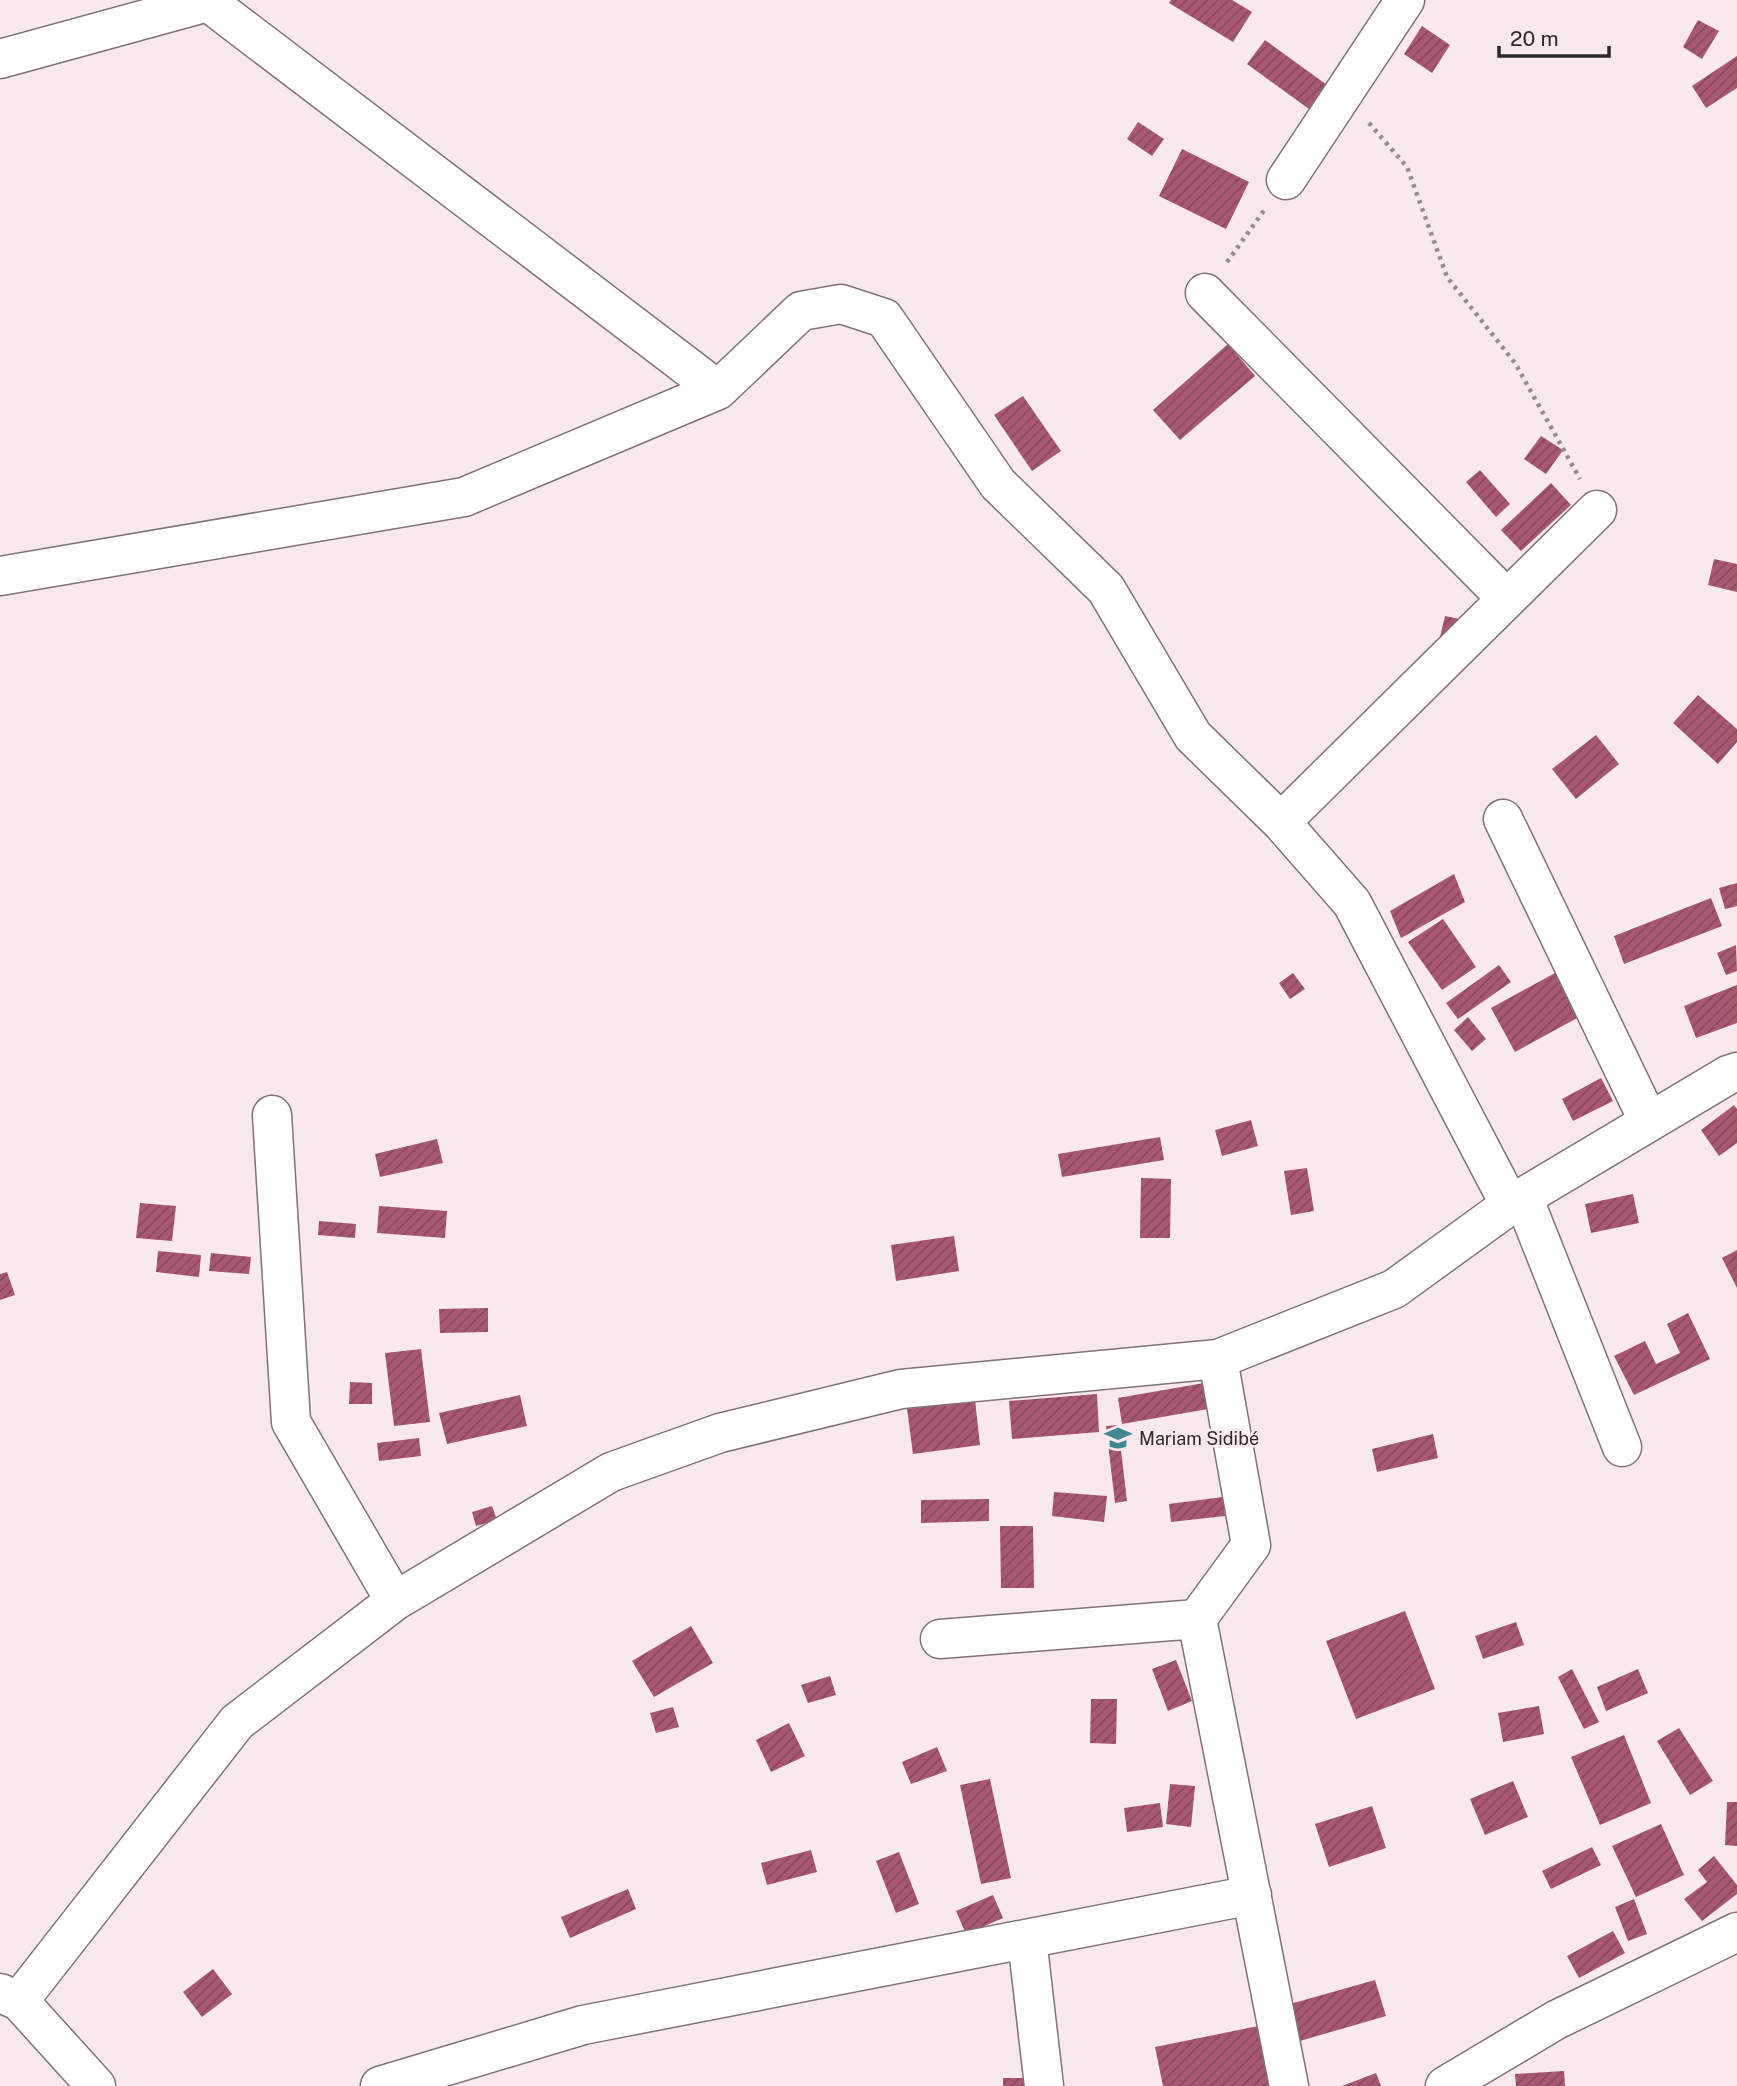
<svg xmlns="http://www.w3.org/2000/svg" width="1737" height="2086" font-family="'Public Sans',sans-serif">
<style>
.building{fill:url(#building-hatch)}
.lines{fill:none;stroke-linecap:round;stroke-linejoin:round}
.minor-casing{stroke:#807275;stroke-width:41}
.path{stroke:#958a8d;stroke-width:4.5;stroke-dasharray:3.5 5;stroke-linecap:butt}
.minor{stroke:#fff;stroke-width:38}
.labels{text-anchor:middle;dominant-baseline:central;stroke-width:5;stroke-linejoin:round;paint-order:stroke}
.poi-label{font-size:18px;fill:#2d2728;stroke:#f9e9ed;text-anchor:start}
</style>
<defs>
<pattern id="building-hatch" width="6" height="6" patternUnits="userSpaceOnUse" patternTransform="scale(1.75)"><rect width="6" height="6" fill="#a85871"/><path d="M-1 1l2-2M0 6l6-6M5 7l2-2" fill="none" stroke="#89495d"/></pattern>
</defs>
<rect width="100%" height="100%" fill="#f9e9ed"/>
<path class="building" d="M1171,0H1232L1252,12L1233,42L1169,3Z
M1698,20L1719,31L1702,59L1683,47Z
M1422,26L1450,45L1432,73L1404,54Z
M1265,40L1327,85L1309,109L1247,64Z
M1737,56V88L1706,108L1692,86Z
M1138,122L1164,139L1152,156L1127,139Z
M1182,149L1249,182L1226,229L1159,196Z
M1228,344L1255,376L1180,440L1153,410Z
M1023,396L1061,451L1032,471L994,415Z
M1541,436L1563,450L1546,474L1524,459Z
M1480,470L1510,504L1496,517L1466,482Z
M1551,483L1571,505L1521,551L1501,530Z
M1714,559L1737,564V592L1708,585Z
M1445,616L1464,620L1459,641L1440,637Z
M1698,695L1737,729V742L1718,764L1673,723Z
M1596,735L1619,764L1576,799L1552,769Z
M1454,874L1465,902L1401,938L1390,911Z
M1737,883V906L1725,909L1719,888Z
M1711,898L1722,926L1624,964L1614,936Z
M1443,919L1476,967L1442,990L1408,942Z
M1736,945L1737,971L1726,975L1717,953Z
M1499,965L1511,982L1458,1019L1446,1003Z
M1293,973L1305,989L1290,999L1279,983Z
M1555,973L1579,1017L1515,1052L1491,1008Z
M1737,985V1023L1696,1038L1684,1006Z
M1468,1017L1486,1039L1472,1051L1454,1030Z
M1601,1078L1613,1101L1573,1121L1562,1099Z
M1734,1105L1737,1109V1143L1719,1156L1701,1130Z
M1251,1120L1258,1146L1222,1156L1215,1130Z
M1160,1137L1164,1160L1062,1177L1058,1154Z
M437,1139L443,1163L380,1177L375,1154Z
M1307,1168L1314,1211L1291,1215L1284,1171Z
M1141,1178L1171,1179L1170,1238H1140Z
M1633,1194L1639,1223L1591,1233L1585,1204Z
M140,1203L176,1206L172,1241L136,1238Z
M379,1206L447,1211L445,1238L377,1233Z
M319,1221L356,1224L355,1238L318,1235Z
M954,1236L959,1271L896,1281L891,1245Z
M1737,1250V1288L1722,1258Z
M158,1251L201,1255L199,1277L156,1272Z
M211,1253L251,1257L249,1274L209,1271Z
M7,1272L15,1295L0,1300V1274Z
M488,1308V1332L440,1333L439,1309Z
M1688,1313L1710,1359L1634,1395L1614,1356L1645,1341L1656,1364L1680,1353L1667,1324Z
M421,1349L430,1422L394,1426L385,1353Z
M350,1382L372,1383V1404H349Z
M1204,1383L1208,1409L1122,1424L1118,1398Z
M1097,1394L1099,1432L1012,1439L1009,1401Z
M520,1395L527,1426L447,1444L439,1413Z
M975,1400L980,1445L913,1454L907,1409Z
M1118,1425L1127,1501L1115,1503L1106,1426Z
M1433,1434L1438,1458L1377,1472L1372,1449Z
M419,1438L421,1456L379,1461L377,1443Z
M1054,1492L1107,1496L1104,1522L1052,1516Z
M1223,1497L1225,1516L1171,1522L1169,1504Z
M989,1499V1521L921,1523V1500Z
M492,1506L497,1520L476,1526L472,1512Z
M1000,1526H1033L1034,1588H1001Z
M1405,1611L1435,1689L1356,1719L1326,1641Z
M1516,1622L1524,1645L1483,1659L1475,1636Z
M691,1626L713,1663L654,1697L632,1661Z
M1176,1660L1192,1701L1168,1711L1152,1669Z
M1572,1669L1599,1722L1584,1729L1558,1677Z
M1638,1669L1648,1693L1606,1711L1597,1687Z
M830,1676L836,1695L808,1703L801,1685Z
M1091,1699H1117L1116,1744L1090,1743Z
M1539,1706L1544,1734L1503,1742L1498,1713Z
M673,1707L679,1727L656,1733L650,1713Z
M789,1723L805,1756L771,1772L756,1740Z
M1679,1728L1713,1781L1690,1795L1657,1741Z
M1624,1735L1651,1803L1600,1825L1571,1757Z
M937,1747L947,1771L911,1784L902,1762Z
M990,1779L1011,1878L981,1884L960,1785Z
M1513,1781L1528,1817L1485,1835L1470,1799Z
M1170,1784L1195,1786L1191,1827L1166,1824Z
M1727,1802H1737V1846L1725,1845Z
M1160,1803L1163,1827L1127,1832L1124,1808Z
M1372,1806L1386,1848L1329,1867L1315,1824Z
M1661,1824L1684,1875L1636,1897L1612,1846Z
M1592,1847L1601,1865L1551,1889L1542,1871Z
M811,1850L817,1872L767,1885L761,1863Z
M899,1852L919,1904L896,1913L876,1861Z
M1714,1856L1737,1885V1894L1702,1921L1684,1899L1707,1882L1698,1870Z
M628,1889L636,1909L570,1938L561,1917Z
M993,1895L1003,1918L966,1934L956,1911Z
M1634,1899L1647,1934L1628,1941L1615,1907Z
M1613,1931L1625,1953L1579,1978L1567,1956Z
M213,1969L232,1994L202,2017L183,1992Z
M1375,1980L1386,2016L1293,2043L1283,2006Z
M1263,2025L1275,2086H1163L1155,2047Z
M1564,2071L1565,2086H1516L1515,2074Z
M1376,2073L1381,2086H1342Z
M1003,2078H1030V2086H1003Z"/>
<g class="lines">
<g class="minor-casing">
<path id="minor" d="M0,59L208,2L718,390
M1286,180L1405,0
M1205,293L1507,599
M0,576L464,497L718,390L801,311L841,304L884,318L998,484L1106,589L1193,736L1281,822L1352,903L1510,1205
M1503,819L1649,1122
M1281,822L1597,510
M272,1115L291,1422L395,1601
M1523,1197L1622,1447
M1218,1359L1251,1545L1197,1619L1289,2086
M940,1639L1197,1619
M1027,1939L1044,2086
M0,1993L19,2001L96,2086
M19,2001L237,1722L395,1601L611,1472L720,1433L901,1389L1218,1359L1394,1289L1510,1205L1728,1075L1737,1072
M380,2086L583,2025L1252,1895
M1445,2086L1556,2020L1737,1932"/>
</g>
<path class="path" d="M1369,123L1407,167L1447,277L1515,363L1580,479
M1227,262L1265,209"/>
<use href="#minor" class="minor"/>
</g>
<defs>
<g id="school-bare" transform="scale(2.1)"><path d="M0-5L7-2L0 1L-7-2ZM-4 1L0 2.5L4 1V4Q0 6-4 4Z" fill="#428794" stroke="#f9e9ed" stroke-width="2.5" paint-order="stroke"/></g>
</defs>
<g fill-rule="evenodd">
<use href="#school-bare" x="1118" y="1438"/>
</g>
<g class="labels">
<g class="poi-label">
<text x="1139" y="1438">Mariam Sidibé</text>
</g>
</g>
<path d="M1499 46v10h110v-10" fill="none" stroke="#2d2728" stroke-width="3.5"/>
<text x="1510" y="46" font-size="21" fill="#2d2728" stroke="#f9e9ed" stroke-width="5" paint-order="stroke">20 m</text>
</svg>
